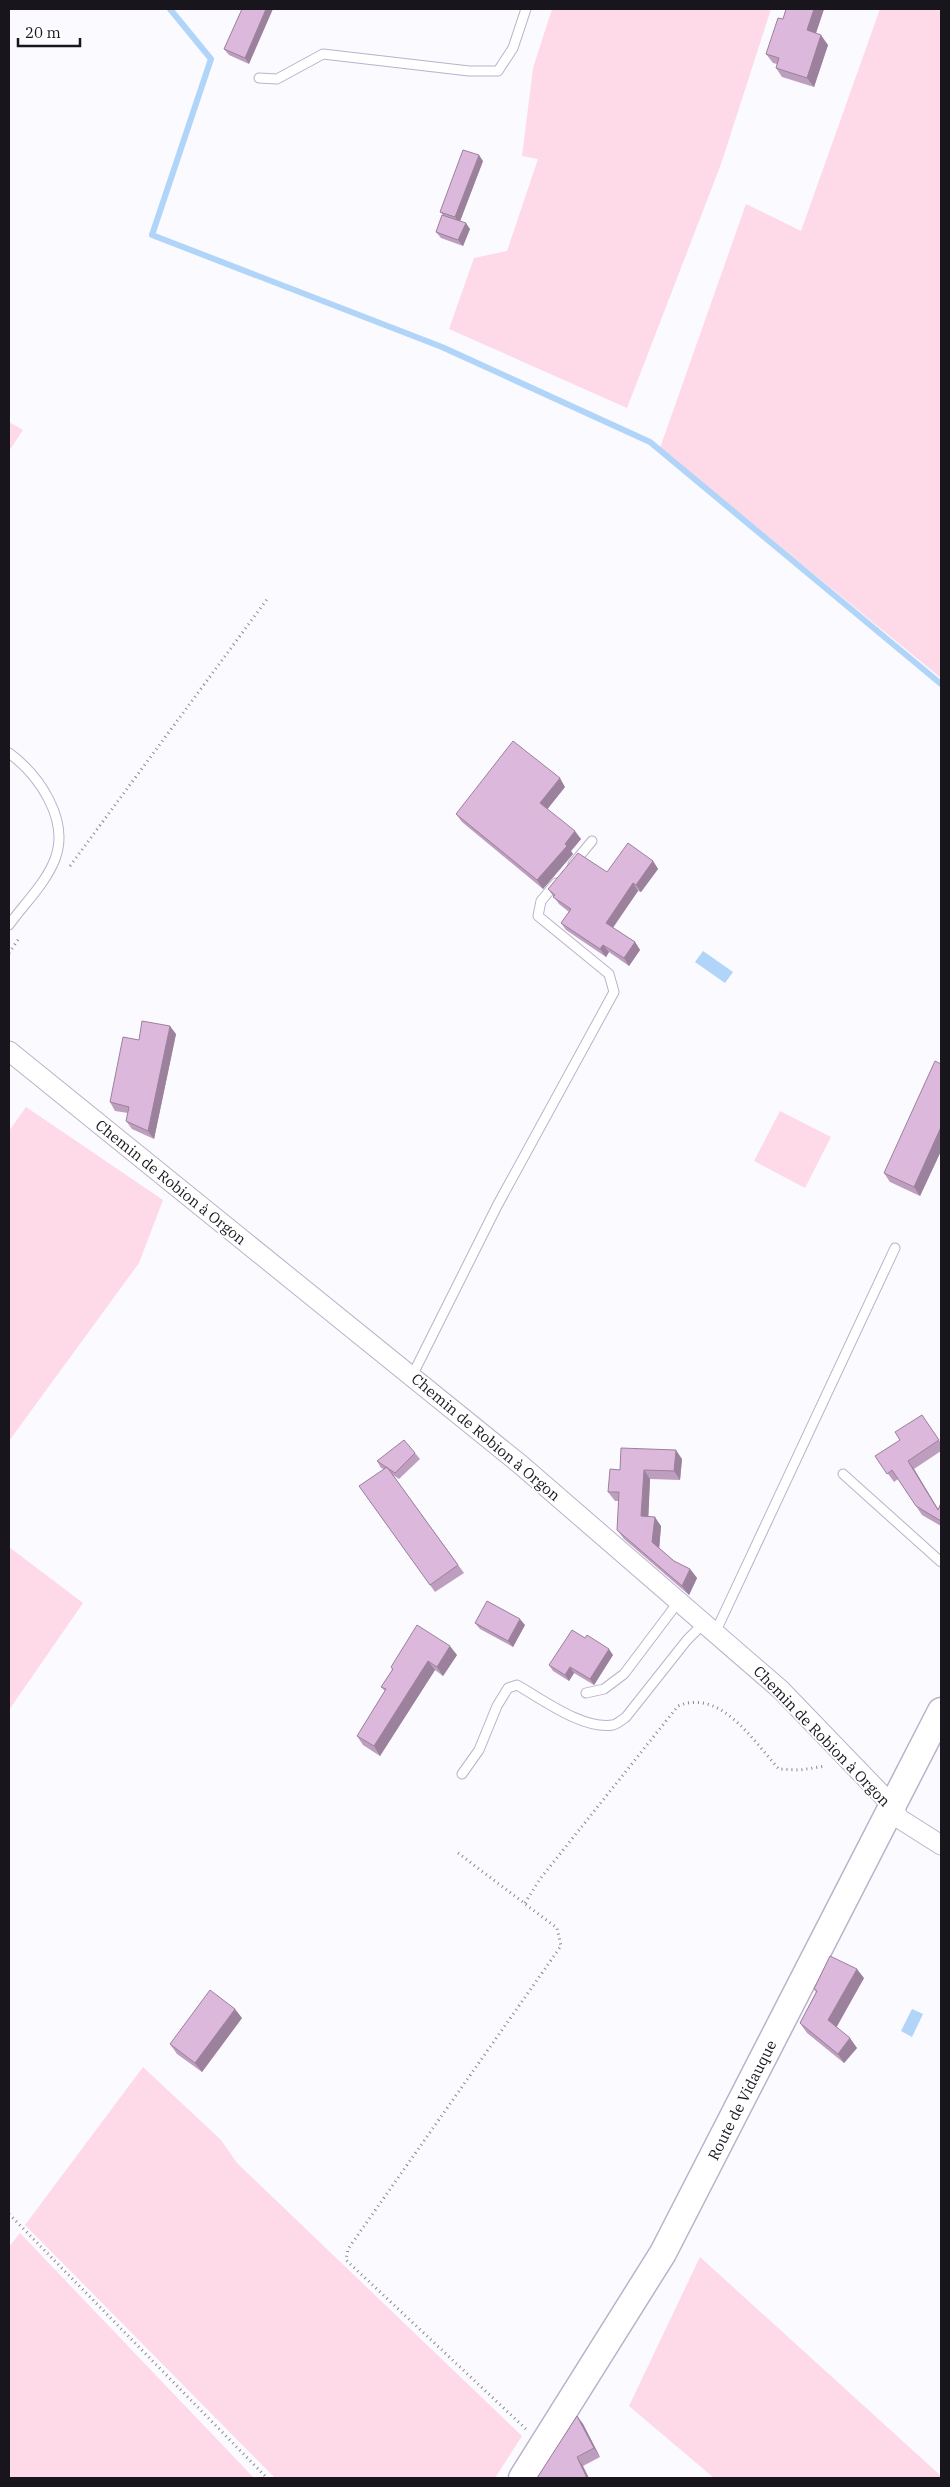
<svg xmlns="http://www.w3.org/2000/svg" width="950" height="2487" font-family="'IBM Plex Serif',serif">
<style>
.green{fill:#fed9e7}
.water{fill:#b1d4f9}
.lines{fill:none;stroke-linecap:round;stroke-linejoin:round}
.stream{stroke:#b1d4f9;stroke-width:6}
.lane-casing{stroke:#bab2c9;stroke-width:11}
.street-casing{stroke:#bab2c9;stroke-width:21}
.secondary-casing{stroke:#bab2c9;stroke-width:29}
.path{stroke:#8a888f;stroke-width:3;stroke-dasharray:1 4;stroke-linecap:butt}
.lane{stroke:#fff;stroke-width:9}
.street{stroke:#fff;stroke-width:19}
.secondary{stroke:#fff;stroke-width:26}
.wall{fill:#be9ebe}
.shaded-wall{fill:#9b819b}
.building{fill:#ddb8dd;stroke:#9b819b}
.labels{text-anchor:middle;dominant-baseline:central;stroke-width:4;stroke-linejoin:round;paint-order:stroke}
.street-label{font-size:15px;fill:#18151d;stroke:#fff}
</style>
<rect width="100%" height="100%" fill="#fbfaff"/>
<path class="green" d="M552,9H771L721,164L627,408L449,329L474,258L507,251L538,159L522,156L533,68Z
M880,9H941V678L660,448L746,204L801,231Z
M9,422L23,430L9,451Z
M26,1107L163,1200L139,1263L9,1441V1131Z
M780,1111L831,1137L805,1188L754,1161Z
M9,1547L83,1603L9,1710Z
M143,2067L221,2140L237,2163L522,2436L495,2478H275L25,2225Z
M20,2233L254,2478H9V2247Z
M700,2257L941,2476V2478H714L629,2406Z"/>
<path class="water" d="M703,951L733,972L725,983L695,962Z
M912,2009L923,2014L912,2037L901,2031Z"/>
<g class="lines">
<path class="stream" d="M170,9L211,59L152,235L442,347L650,442L941,684"/>
<g class="lane-casing">
<path id="lane" d="M259,78L277,79L323,54L469,71H498L513,48L526,9
M9,753C39,775 70,820 55,859C46,883 24,904 9,925
M573,864L592,841
M412,1376L497,1206L614,992L609,974L538,916L541,901L556,883
M843,1474L941,1562
M715,1633L895,1248
M586,1693L604,1689L624,1674L679,1601
M462,1774L479,1750L497,1706L508,1688L517,1685C542,1699 583,1730 613,1725C617,1724 622,1720 626,1717L687,1640L704,1623"/>
</g>
<g class="street-casing">
<path id="street" d="M9,1051L521,1465L781,1690L886,1799L900,1819L941,1845"/>
</g>
<g class="secondary-casing">
<path id="secondary" d="M522,2478L663,2253L941,1711"/>
</g>
<path class="path" d="M70,866L268,598
M9,953L20,937
M458,1853L557,1928L561,1946L348,2249L346,2260L526,2429
M525,1903L540,1879L678,1706C721,1688 753,1741 779,1769L800,1770L826,1766
M9,2214L267,2478"/>
<use href="#lane" class="lane"/>
<use href="#street" class="street"/>
<use href="#secondary" class="secondary"/>
</g>
<path class="wall" d="M242,9L249,64L229,55L224,49Z
M786,9H824L816,33L828,45L814,87L782,77L776,68L777,64L773,63L766,54L783,19Z
M483,161L460,221L470,229L463,246L441,238L436,232L443,215L440,212Z
M565,787L547,809L581,839L571,851L573,854L543,889L462,822L456,814Z
M653,861L658,869L641,892L638,891L613,928L635,942L640,950L629,966L609,952L606,957L566,930L561,923L569,912L559,904L548,889L607,872Z
M176,1034L154,1139L132,1129L126,1121L128,1113L115,1111L110,1102L139,1040Z
M941,1064V1151L920,1196L890,1182L884,1173Z
M922,1415L941,1443V1451L914,1469L938,1509L941,1503V1526L922,1515L898,1479L894,1482L875,1456L900,1440Z
M415,1453L420,1459L399,1479L393,1475L464,1573L435,1592L359,1486L384,1469L381,1468L377,1461Z
M682,1459L680,1480L650,1479L648,1517L661,1526L659,1548L674,1561L690,1569L697,1578L689,1595L624,1539L617,1530L619,1501H615L608,1492L620,1470Z
M475,1623L525,1625L513,1647L480,1629Z
M457,1655L443,1676L435,1670L380,1756L363,1745L357,1736L385,1691L381,1687L392,1670L391,1667Z
M613,1655L594,1685L574,1673L569,1681L553,1671L549,1665Z
M864,1978L836,2027L857,2048L844,2063L807,2033L800,2023L816,1992L814,1989Z
M242,2018L202,2072L177,2054L170,2044Z
M577,2416L583,2424L600,2457L583,2466L537,2478Z"/>
<path class="shaded-wall" d="M266,9H273L249,64L245,58Z
M814,9H824L814,39L807,30Z
M821,35L828,45L814,87L807,78Z
M479,155L483,161L459,224L455,217Z
M466,223L470,229L463,246L458,240Z
M560,778L565,787L546,811L540,803Z
M575,831L581,839L571,851L573,854L543,889L537,880Z
M653,861L658,869L641,892L636,885Z
M633,883L638,891L611,930L606,923Z
M635,942L640,950L629,966L624,958Z
M603,945L609,952L606,957L600,949Z
M170,1026L176,1034L154,1139L148,1131Z
M941,1127V1151L920,1196L914,1187Z
M676,1450L682,1459L680,1480L674,1471Z
M908,1461L914,1469L941,1514L938,1510Z
M644,1470L650,1479L648,1526L641,1516Z
M655,1517L661,1526L659,1551L652,1542Z
M690,1569L697,1578L689,1595L682,1586Z
M520,1619L525,1625L513,1647L508,1641Z
M450,1646L457,1655L443,1676L437,1667Z
M609,1649L613,1655L594,1685L590,1679Z
M428,1661L435,1670L380,1756L374,1746Z
M570,1667L574,1673L569,1681L565,1675Z
M857,1969L864,1978L835,2030L828,2020Z
M235,2009L242,2018L202,2072L195,2063Z
M850,2038L857,2048L844,2063L838,2054Z
M577,2416L583,2424L600,2457L594,2448Z
M577,2457L583,2466L589,2478H587Z"/>
<path class="building" d="M242,9H266L245,58L224,49Z
M786,9H814L807,30L821,35L807,78L776,68L779,58L766,54L778,18L783,19Z
M463,150L479,155L455,217L440,212Z
M442,215L466,223L458,240L436,232Z
M513,741L560,778L540,803L575,831L565,844L567,846L537,880L456,814Z
M628,843L653,861L636,885L633,883L606,923L635,942L624,958L603,945L600,949L561,923L571,909L553,897L555,895L548,889L578,853L607,872Z
M142,1021L170,1026L148,1131L126,1121L129,1107L110,1102L123,1037L139,1040Z
M935,1061L941,1064V1127L914,1187L884,1173Z
M922,1415L939,1440L908,1461L938,1510L941,1503V1521L916,1506L892,1470L887,1474L875,1456L900,1440L895,1432Z
M404,1440L415,1453L395,1473L377,1461Z
M621,1448L676,1450L674,1471L644,1470L641,1516L655,1517L652,1542L674,1561L690,1569L682,1586L617,1530L619,1492H608L610,1469L620,1470Z
M387,1467L458,1565L430,1585L359,1486Z
M487,1601L520,1619L508,1641L475,1623Z
M417,1625L450,1646L437,1667L428,1661L374,1746L357,1736L386,1689L381,1687L393,1669L391,1667Z
M572,1630L585,1638L587,1635L609,1649L590,1679L570,1667L565,1675L549,1665Z
M830,1956L857,1969L828,2020L850,2038L838,2054L800,2023L817,1991L814,1989Z
M210,1990L235,2009L195,2063L170,2044Z
M577,2416L594,2448L577,2457L587,2478H537Z"/>
<g class="labels">
<g class="street-label">
<text transform="translate(171 1182) rotate(39)">Chemin de Robion à Orgon</text>
<text transform="translate(486 1437) rotate(40)">Chemin de Robion à Orgon</text>
<text transform="translate(822 1736) rotate(46)">Chemin de Robion à Orgon</text>
<text transform="translate(742 2100) rotate(-63)">Route de Vidauque</text>
</g>
</g>
<rect width="950" height="2487" fill="none" stroke="#18151d" stroke-width="20"/>
<path d="M18 38v8h62v-8" fill="none" stroke="#18151d" stroke-width="2.5"/>
<text x="25" y="38" font-size="15" fill="#18151d" stroke="#ffffff" stroke-width="4" paint-order="stroke">20 m</text>
</svg>
